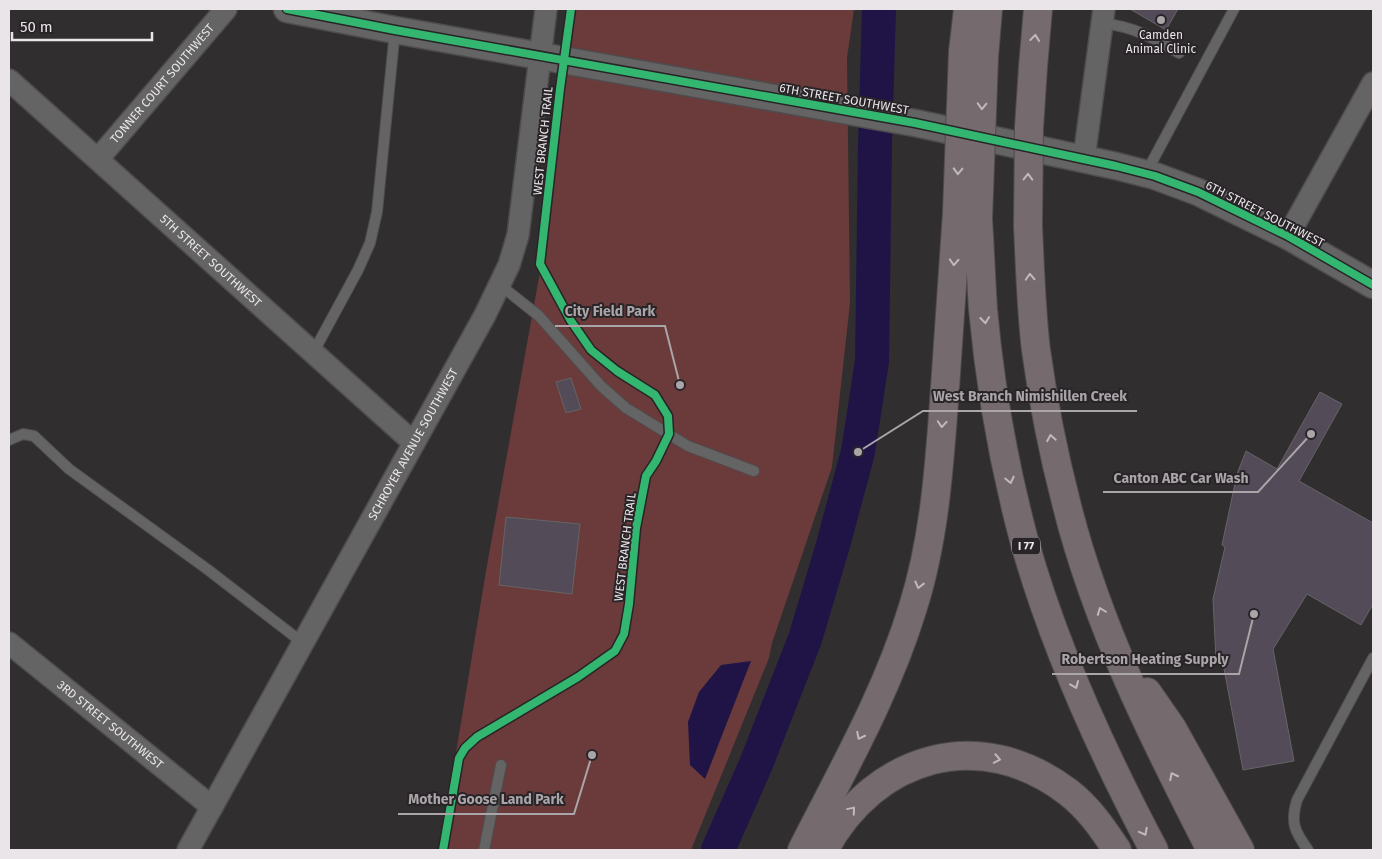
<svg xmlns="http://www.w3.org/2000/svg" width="1382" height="859" font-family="'Fira Sans',sans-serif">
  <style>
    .green { fill: #6a3b3a }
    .water { fill: #201447 }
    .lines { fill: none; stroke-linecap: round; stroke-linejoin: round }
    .river { stroke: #201447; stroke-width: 34 }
    .building { fill: #534b58; stroke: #666466 }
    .service-casing { stroke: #4f4c4e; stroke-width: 12 }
    .minor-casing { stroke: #4f4c4e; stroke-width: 24 }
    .tertiary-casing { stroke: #4f4c4e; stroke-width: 29 }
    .motorway-casing { stroke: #4f4c4e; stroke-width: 30 }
    .service { stroke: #656465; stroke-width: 10 }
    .minor { stroke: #656465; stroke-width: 21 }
    .tertiary { stroke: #656465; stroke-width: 26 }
    .motorway { stroke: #756a6e; stroke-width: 28 }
    .motorway-bridge-casing { stroke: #4f4c4e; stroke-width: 30; stroke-linecap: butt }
    .motorway-bridge { stroke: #756a6e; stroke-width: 28 }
    .cycleway-casing { stroke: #282427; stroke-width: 11 }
    .cycleway { stroke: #33b770; stroke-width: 8 }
    .oneway { stroke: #c0babd }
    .poi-dot { fill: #a9a5a8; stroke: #282427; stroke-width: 2 }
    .labels { text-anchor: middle; stroke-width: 4; stroke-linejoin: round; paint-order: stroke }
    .shield { fill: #282427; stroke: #afabae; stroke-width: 1 }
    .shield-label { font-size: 11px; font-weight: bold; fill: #e9e5e8 }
    .poi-label { font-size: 12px; fill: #e9e5e8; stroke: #282427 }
    .street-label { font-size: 12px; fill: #e9e5e8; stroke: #282427 }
    .leader { fill: none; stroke: #a9a5a8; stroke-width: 2 }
    .callout-dot { fill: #a9a5a8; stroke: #282427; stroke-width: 2 }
    .callout-label { font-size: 14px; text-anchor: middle; font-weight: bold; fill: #a9a5a8; stroke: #282427; stroke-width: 4; stroke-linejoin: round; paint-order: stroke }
  </style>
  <rect width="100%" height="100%" fill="#312e30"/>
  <polygon class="green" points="574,9 854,9 847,58 850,303 832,467 772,643 769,658 691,850 440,850 486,571 545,244"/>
  <polygon class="water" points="751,661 705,779 690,765 688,722 699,692 721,665"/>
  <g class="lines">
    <polyline class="river" points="718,850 756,764 805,639 833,545 858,452 872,361 875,146 879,9"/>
  </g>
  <g class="building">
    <polygon points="1130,9 1178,9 1166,30"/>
    <polygon points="571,378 581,409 566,413 556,382"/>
    <polygon points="1320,392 1342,404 1299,481 1373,523 1373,604 1361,625 1307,594 1273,649 1294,761 1243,770 1222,658 1216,659 1213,599 1225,547 1222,545 1237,474 1246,451 1277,469"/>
    <polygon points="506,517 580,524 572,594 499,585"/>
  </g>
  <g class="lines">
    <defs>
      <g id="service">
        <path d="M1102 23C1135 27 1151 37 1179 53"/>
        <polyline points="1146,173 1234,9"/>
        <polyline points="500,285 539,316 601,386 626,408 688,446 754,471"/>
        <polyline points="313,353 358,270 370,243 377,212 395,30"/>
        <polyline points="9,440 23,434 34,436 69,469 207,569 303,643"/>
        <polyline points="484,850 501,765"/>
        <path d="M1308 850C1295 832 1290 823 1297 800L1373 658"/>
      </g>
      <g id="minor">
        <path id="s1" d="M9 80 414 443"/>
        <polyline points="1084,158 1104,9"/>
        <path id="s2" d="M98 159 226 9"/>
        <polyline points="1288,236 1373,83"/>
        <path id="s3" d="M9 643 212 807"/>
        <path id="s4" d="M188 850 485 315 509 265 518 235 546 9"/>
      </g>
      <polyline id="tertiary" points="287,9 395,30 915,123 1116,166 1155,176 1198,192 1288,236 1373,285"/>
      <g id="motorway">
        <polyline points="963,52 968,9"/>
        <polyline points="984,57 988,9"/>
        <polyline points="1033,67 1038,9"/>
        <path d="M978 219C980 249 981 279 983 309 990 387 1004 465 1024 540 1054 648 1102 752 1154 850"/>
        <path d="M1028 226C1030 267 1031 309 1036 350 1043 401 1053 452 1066 502 1096 624 1154 739 1211 850"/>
        <polyline points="1147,692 1172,728 1240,850"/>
        <path d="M802 850C842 771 887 693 913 607 934 541 939 470 944 402 948 339 953 276 957 213"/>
        <path d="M824 850C875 755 980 725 1068 792 1089 808 1103 829 1117 850"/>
      </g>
    </defs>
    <use href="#service" class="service-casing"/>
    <use href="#minor" class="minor-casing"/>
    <use href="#tertiary" class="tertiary-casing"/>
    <use href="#motorway" class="motorway-casing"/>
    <use href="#service" class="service"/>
    <use href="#minor" class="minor"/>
    <use href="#tertiary" class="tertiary"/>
    <use href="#motorway" class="motorway"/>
    <defs>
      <g id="motorway-bridge">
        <polyline points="957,213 963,52"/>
        <polyline points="978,219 984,57"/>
        <polyline points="1028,226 1029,128 1033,67"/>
      </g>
    </defs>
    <use href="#motorway-bridge" class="motorway-bridge-casing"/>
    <use href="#motorway-bridge" class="motorway-bridge"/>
    <defs>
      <g id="cycleway">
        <polyline points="287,9 395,30 915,123 1116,166 1155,176 1198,192 1288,236 1373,285"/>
        <polyline points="443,850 459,758 465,748 477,737 578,677 615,651 624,634 629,604 636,528 646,476 656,461 669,434 668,416 655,395 617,371 591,350 571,321 540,264 560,89 571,9"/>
      </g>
    </defs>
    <use href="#cycleway" class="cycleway-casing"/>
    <use href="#cycleway" class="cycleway"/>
  </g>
  <defs><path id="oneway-chevron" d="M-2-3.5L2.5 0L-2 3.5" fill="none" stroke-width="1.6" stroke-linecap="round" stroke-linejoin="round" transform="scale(1.25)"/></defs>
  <g class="oneway">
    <use href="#oneway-chevron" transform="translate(1035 38) rotate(-84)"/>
    <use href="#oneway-chevron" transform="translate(982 106) rotate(92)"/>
    <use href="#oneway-chevron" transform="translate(958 171) rotate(92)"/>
    <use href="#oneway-chevron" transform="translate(1028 177) rotate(-89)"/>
    <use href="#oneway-chevron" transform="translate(954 262) rotate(93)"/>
    <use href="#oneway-chevron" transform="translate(1030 277) rotate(-93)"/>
    <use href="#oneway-chevron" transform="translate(985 320) rotate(84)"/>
    <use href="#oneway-chevron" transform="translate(942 424) rotate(94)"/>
    <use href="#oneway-chevron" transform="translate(1051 438) rotate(-100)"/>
    <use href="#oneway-chevron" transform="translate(1010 480) rotate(77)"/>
    <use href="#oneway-chevron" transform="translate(919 585) rotate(104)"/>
    <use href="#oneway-chevron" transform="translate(1101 611) rotate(-111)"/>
    <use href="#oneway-chevron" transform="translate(1075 685) rotate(67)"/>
    <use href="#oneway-chevron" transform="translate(860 736) rotate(117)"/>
    <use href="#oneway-chevron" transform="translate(997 759) rotate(11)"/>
    <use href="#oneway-chevron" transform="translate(1173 776) rotate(-117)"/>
    <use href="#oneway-chevron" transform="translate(852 810) rotate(-50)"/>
    <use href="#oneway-chevron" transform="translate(1144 832) rotate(62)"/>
  </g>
  <circle class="poi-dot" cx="1161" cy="20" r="5"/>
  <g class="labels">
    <rect class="shield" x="1012" y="537.5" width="28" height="17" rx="4"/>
    <g class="shield-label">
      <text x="1026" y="550">I 77</text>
    </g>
    <g class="poi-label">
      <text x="1161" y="39">Camden<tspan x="1161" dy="14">Animal Clinic</tspan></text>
    </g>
    <g class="street-label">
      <text dy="4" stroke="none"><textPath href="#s2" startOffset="99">TONNER COURT SOUTHWEST</textPath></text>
      <text transform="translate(844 99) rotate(10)" y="4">6TH STREET SOUTHWEST</text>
      <text transform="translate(543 141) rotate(-84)" y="4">WEST BRANCH TRAIL</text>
      <text transform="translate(1265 214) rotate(27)" y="4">6TH STREET SOUTHWEST</text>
      <text dy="4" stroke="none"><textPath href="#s1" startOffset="271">5TH STREET SOUTHWEST</textPath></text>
      <text dy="4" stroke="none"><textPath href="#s4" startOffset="464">SCHROYER AVENUE SOUTHWEST</textPath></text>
      <text transform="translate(625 547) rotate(-83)" y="4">WEST BRANCH TRAIL</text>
      <text dy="4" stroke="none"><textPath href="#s3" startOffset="130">3RD STREET SOUTHWEST</textPath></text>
    </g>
  </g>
  <path class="leader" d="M680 385L665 326H555M858 452L923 411H1137M1311 434L1258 492H1103M1254 614L1239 674H1052M592 755L574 814H398"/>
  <g class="callout-dot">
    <circle cx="680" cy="385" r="5"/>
    <circle cx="858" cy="452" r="5"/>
    <circle cx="1311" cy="434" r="5"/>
    <circle cx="1254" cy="614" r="5"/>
    <circle cx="592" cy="755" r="5"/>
  </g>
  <g class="callout-label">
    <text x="610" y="316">City Field Park</text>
    <text x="1030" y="401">West Branch Nimishillen Creek</text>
    <text x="1181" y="483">Canton ABC Car Wash</text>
    <text x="1145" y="664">Robertson Heating Supply</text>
    <text x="486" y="804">Mother Goose Land Park</text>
  </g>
  <rect width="1382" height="859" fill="none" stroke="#e9e5e8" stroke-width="20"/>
  <path d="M12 32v8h140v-8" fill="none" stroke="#e9e5e8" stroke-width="2.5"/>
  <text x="20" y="32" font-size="15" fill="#e9e5e8" stroke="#282427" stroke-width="4" paint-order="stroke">50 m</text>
</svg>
